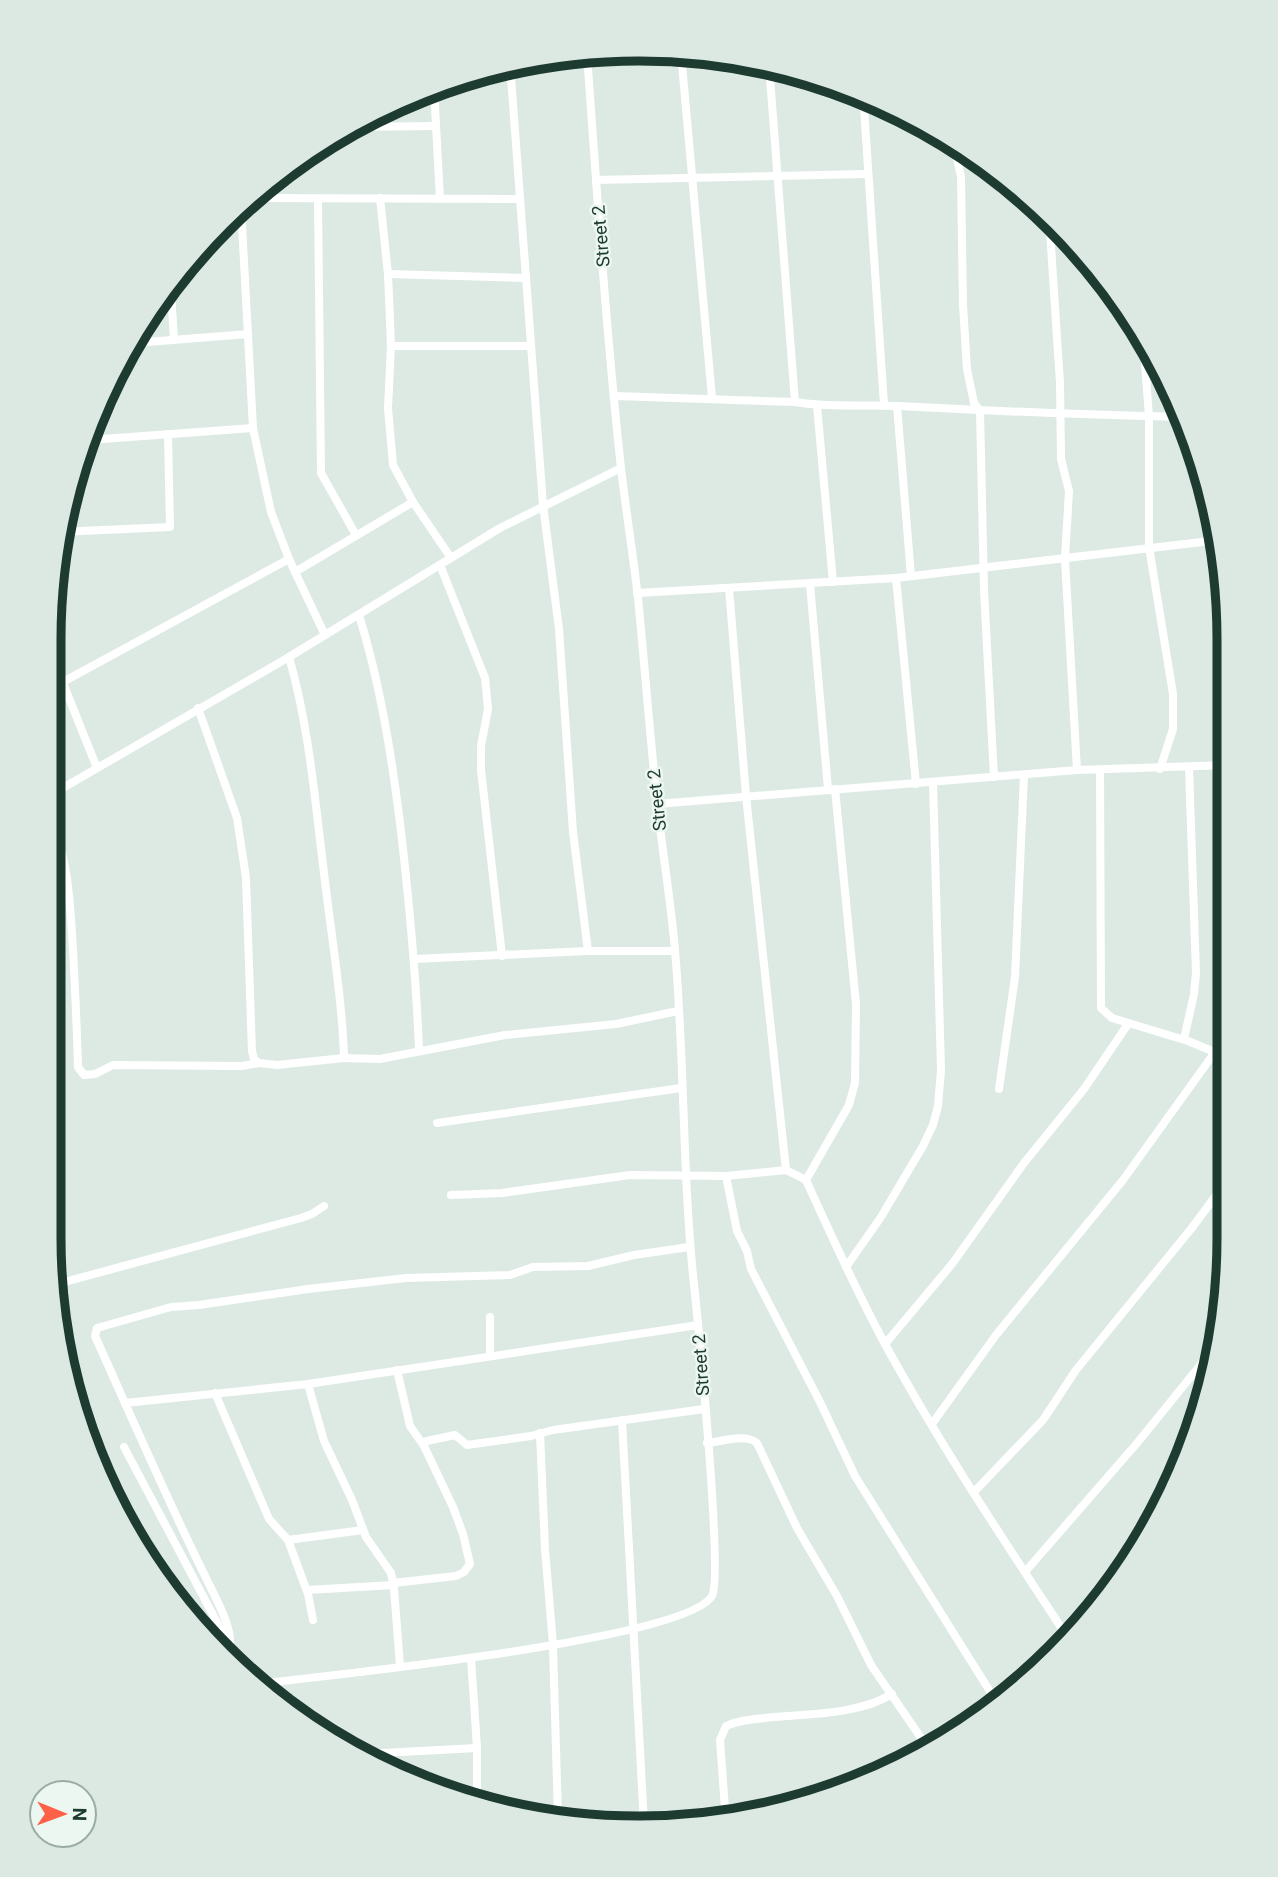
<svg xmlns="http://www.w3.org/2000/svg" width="1278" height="1877" font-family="Roboto,sans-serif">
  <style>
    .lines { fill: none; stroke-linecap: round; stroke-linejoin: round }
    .street { stroke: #fff; stroke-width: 8 }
    .labels { text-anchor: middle; stroke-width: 5; stroke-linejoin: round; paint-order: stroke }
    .street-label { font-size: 18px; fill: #1d3b30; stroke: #edf7f1 }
    .rim { fill: none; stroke: #1d3b30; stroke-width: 9 }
  </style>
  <rect width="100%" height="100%" fill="#ddeae3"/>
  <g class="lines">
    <g class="street">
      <polyline points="681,53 712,398"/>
      <polyline points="510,64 543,505 559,629 573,832 588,951"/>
      <polyline points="769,65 795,402"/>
      <polyline points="434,88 440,199"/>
      <polyline points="863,93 884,405"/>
      <polyline points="351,127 436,126"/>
      <polyline points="953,141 961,177 963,305 967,369 974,403 980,411 984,590 994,777"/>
      <polyline points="596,180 867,174"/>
      <polyline points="251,198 520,199"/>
      <polyline points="380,198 388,274 391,346 388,408 393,465 413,502 451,558"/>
      <polyline points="318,199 321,473 356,535"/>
      <polyline points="1049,216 1060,383 1061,459 1069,491 1065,559 1077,770"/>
      <polyline points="388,274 526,278"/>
      <polyline points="171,292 174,340"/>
      <polyline points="1143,337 1149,417 1149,547 1173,694 1173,729 1160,769"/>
      <polyline points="135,343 248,334"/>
      <polyline points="391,346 530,346"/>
      <path d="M615 396 795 402C829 408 862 404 897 406 993 411 1089 415 1185 417"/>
      <polyline points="817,406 833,582"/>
      <polyline points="897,406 911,576"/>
      <polyline points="89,440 253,428"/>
      <polyline points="59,532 170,527 168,434"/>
      <polyline points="289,559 295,572 413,502"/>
      <polyline points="440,565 485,678 488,709 481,746 481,770 502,956"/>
      <polyline points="295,572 325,635"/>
      <polyline points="896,578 916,784"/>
      <polyline points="810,584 828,789"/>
      <polyline points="729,588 746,796 786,1170"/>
      <polyline points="637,593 896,578 1219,540"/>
      <path d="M359 615C380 683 391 752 400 823 409 899 416 974 419 1050"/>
      <polyline points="49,648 97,768"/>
      <path d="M289 657C309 726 315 801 324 873 331 934 342 996 344 1058"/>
      <polyline points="61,683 289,559 271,512 253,428 241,206"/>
      <polyline points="198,708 237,818 246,878 252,1051 254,1059 259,1063 277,1065 344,1058 380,1059 505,1035 616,1024 678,1011"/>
      <polyline points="1100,770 1101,1008 1112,1018 1188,1041 1229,1058"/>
      <path d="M835 789 856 1004 855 1083 849 1105 806 1180C831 1235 856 1291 885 1344 940 1445 1005 1542 1068 1638"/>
      <polyline points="49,796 289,657 500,528 621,468"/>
      <polyline points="657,804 1077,770 1229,765"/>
      <path d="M49 817C69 857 70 905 73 949 75 988 77 1027 78 1067L84 1075 95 1074 113 1065 242 1066 259 1063"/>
      <polyline points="415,959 588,951 675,951"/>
      <polyline points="1184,1039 1194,994 1196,973 1189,768"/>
      <polyline points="999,1089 1015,977 1024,775"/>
      <polyline points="437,1123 681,1088"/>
      <polyline points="726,1176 737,1231 747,1251 751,1269 820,1402 855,1476 996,1701"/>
      <polyline points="451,1195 502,1193 630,1175 726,1176 786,1170 806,1180"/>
      <polyline points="846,1267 881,1217 923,1146 933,1125 938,1106 941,1070 933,783"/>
      <polyline points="57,1284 301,1218 312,1214 324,1206"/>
      <polyline points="885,1344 952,1264 1024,1163 1084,1089 1128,1024"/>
      <polyline points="490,1355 490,1317"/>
      <polyline points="215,1393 269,1519 288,1540 363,1530"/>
      <polyline points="125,1403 308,1384"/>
      <polyline points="622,1420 644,1824"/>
      <polyline points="932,1424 996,1335 1123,1180 1215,1052"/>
      <polyline points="540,1433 545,1549 553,1645 558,1817"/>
      <polyline points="422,1442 455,1435 467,1445 531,1436 553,1430 704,1409"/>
      <path d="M707 1443C721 1442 745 1433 757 1443L797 1528 837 1596 871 1665 930 1751"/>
      <polyline points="124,1447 237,1660"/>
      <polyline points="974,1492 1043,1420 1076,1370 1191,1229 1229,1178"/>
      <polyline points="288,1540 308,1594 313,1620"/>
      <polyline points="1025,1572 1138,1442 1219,1342"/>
      <polyline points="393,1583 456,1576 464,1572 470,1564 463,1534 453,1507 424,1446 410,1426 397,1370"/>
      <polyline points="307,1590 394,1585"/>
      <path d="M229 1646C235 1631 212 1591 205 1576 166 1497 131 1416 95 1336L97 1328 171 1307 199 1305 308 1289 406 1278 510 1275 533 1267 588 1266 634 1255 689 1247"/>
      <polyline points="471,1658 477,1748 477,1798"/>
      <polyline points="400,1666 394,1588 391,1573 366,1537 352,1500 324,1441 308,1384 698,1325"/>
      <path d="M259 1684C326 1675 684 1641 712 1596 723 1576 699 1332 695 1294 682 1179 685 1064 675 950 671 903 663 856 658 810 650 739 645 668 638 598 633 554 626 511 621 468 606 330 597 192 587 54"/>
      <polyline points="364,1754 477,1748"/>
      <path d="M725 1809 720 1740 726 1726C741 1719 758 1719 774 1717 811 1714 860 1714 892 1694"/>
      <polyline points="725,1818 725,1809 795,1801"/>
    </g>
  </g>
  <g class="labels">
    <g class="street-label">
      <text transform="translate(601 236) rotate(-95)" y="6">Street 2</text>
      <text transform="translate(657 800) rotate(-96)" y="6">Street 2</text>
      <text transform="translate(701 1365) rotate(-94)" y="6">Street 2</text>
    </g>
  </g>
  <path d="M0 0H1278V1877H0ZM639 61H639A578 578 0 0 1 1217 639V1238A578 578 0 0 1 639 1816H639A578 578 0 0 1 61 1238V639A578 578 0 0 1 639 61Z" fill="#dce8e2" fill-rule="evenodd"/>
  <path class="rim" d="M639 61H639A578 578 0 0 1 1217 639V1238A578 578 0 0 1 639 1816H639A578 578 0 0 1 61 1238V639A578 578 0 0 1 639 61Z"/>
  <g transform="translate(63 1814) rotate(91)"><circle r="33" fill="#edf7f1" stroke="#9aaca4" stroke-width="2"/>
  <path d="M0-5L12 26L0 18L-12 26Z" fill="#fe6147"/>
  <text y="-10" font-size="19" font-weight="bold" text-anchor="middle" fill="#1d3b30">N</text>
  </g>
</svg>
